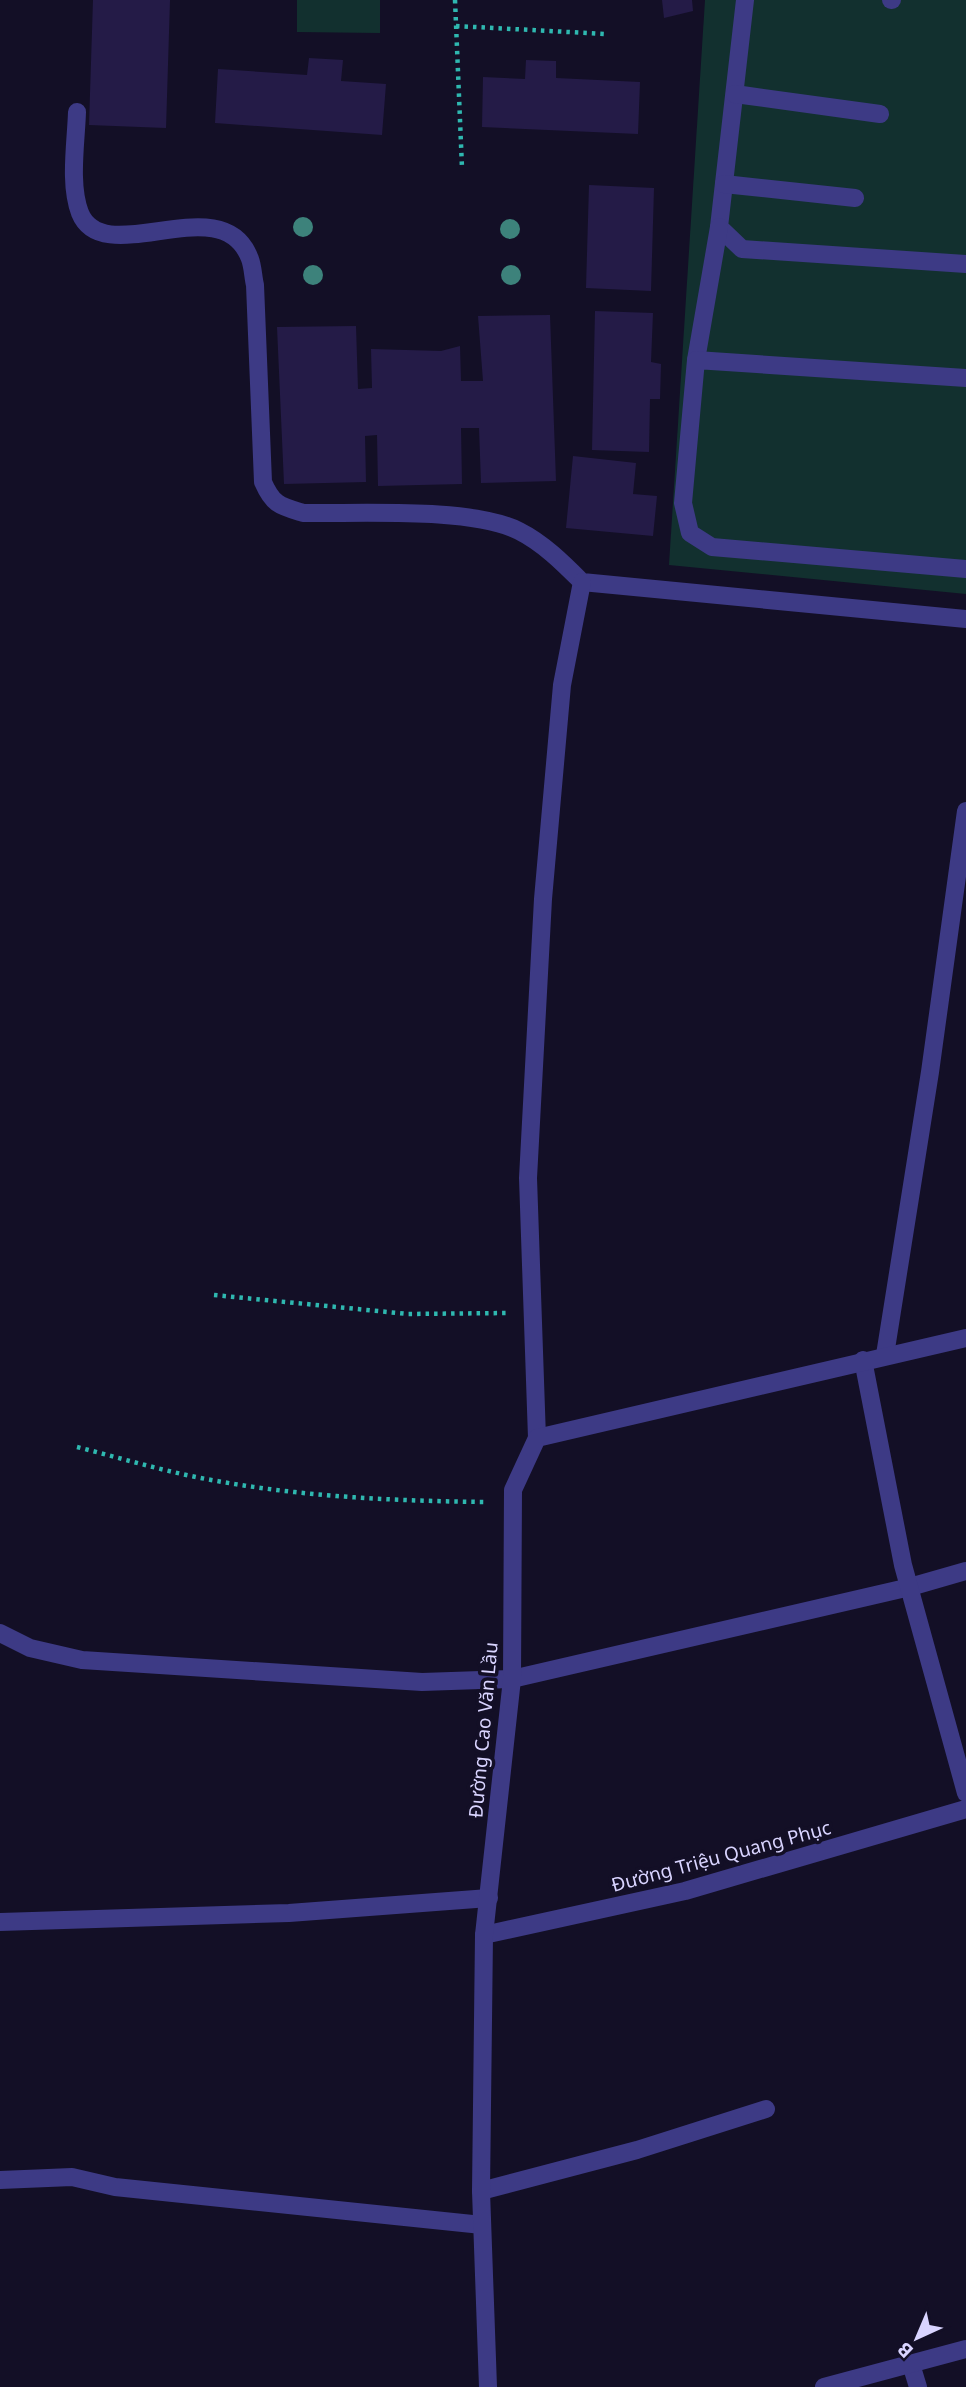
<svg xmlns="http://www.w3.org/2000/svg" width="966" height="2387" font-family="'Noto Sans',sans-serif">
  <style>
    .green { fill: #12302f }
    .building { fill: #241b47 }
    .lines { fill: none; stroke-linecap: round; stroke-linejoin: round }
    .path { stroke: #2fb8b0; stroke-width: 4.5; stroke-dasharray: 3.5 5; stroke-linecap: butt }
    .lane { stroke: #3d3a85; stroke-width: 18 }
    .street { stroke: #3d3a85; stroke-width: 18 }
    .tree { fill: #3d827b }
    .labels { text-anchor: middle; stroke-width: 7; stroke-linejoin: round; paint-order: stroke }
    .street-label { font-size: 19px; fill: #d9d4ff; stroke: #130f26 }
  </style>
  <rect width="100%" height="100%" fill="#130f26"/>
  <g class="green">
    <polygon points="297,0 380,0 380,33 297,32"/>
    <polygon points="705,0 966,0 966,594 669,565"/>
  </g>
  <g class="building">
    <polygon points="93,0 170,0 166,128 89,125"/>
    <polygon points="662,0 692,0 693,11 664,18"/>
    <polygon points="309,58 343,60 341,81 386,84 382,135 215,123 218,69 307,75"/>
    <polygon points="526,60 556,61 556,78 640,82 638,134 482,127 483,77 525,79"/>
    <polygon points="589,185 654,188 651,291 586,288"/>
    <polygon points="595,311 653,313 651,362 661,364 660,399 650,399 649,452 592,450"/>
    <polygon points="550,315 556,481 481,483 479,428 461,428 462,484 378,486 377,435 365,436 366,482 284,484 277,327 356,326 358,389 372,388 371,349 441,351 460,346 461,381 483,381 478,316"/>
    <polygon points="573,456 636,463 633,494 657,496 653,536 566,528"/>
  </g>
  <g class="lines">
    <g class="path">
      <polyline points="455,0 462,168"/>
      <polyline points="456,26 606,34"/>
      <polyline points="214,1295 408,1314 506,1313"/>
      <path d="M77 1447C124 1459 170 1473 217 1481 306 1497 397 1501 487 1502"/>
    </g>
    <g class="lane">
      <polyline points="0,1633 30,1648 82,1660 422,1682 512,1679 910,1587 966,1571"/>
      <polyline points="911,2364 918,2387"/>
    </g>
    <g class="street">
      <polyline points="745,0 719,227 742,249 966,264"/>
      <polyline points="891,0 892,0"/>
      <polyline points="735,94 880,114"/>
      <path d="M77 112C76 143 69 184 80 213 104 272 223 185 250 259 253 267 253 277 255 285L263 482C273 505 280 506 303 513 359 514 472 507 519 531 543 543 563 563 582 582L966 619"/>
      <polyline points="724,184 855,198"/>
      <polyline points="696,360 719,227"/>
      <polyline points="966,378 696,360 683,503 690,533 712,547 966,569"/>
      <polyline points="885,1355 930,1072 966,811"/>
      <polyline points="863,1360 903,1565 966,1793"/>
      <polyline points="537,1438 528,1178 543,899 562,685 582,582"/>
      <polyline points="0,1922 289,1913 489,1898"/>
      <polyline points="484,1935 685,1891 966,1809"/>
      <polyline points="0,2180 72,2177 115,2187 482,2225"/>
      <polyline points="481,2191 637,2150 766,2109"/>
      <polyline points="488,2387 481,2191 484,1935 512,1679 513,1490 537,1438 966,1338"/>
      <polyline points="824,2387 966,2349"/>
    </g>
  </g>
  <g class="tree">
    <circle cx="303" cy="227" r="10"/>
    <circle cx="510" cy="229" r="10"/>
    <circle cx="313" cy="275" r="10"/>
    <circle cx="511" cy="275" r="10"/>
  </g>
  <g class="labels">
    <g class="street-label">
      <text transform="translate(483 1730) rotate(-85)" y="7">Đường Cao Văn Lầu</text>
      <text transform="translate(721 1856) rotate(-15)" y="7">Đường Triệu Quang Phục</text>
    </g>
  </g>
  <g transform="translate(917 2338) rotate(224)" stroke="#130f26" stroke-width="5" paint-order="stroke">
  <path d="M0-5L12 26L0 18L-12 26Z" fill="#d9d4ff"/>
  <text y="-10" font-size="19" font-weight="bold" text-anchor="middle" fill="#d9d4ff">B</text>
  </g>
</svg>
